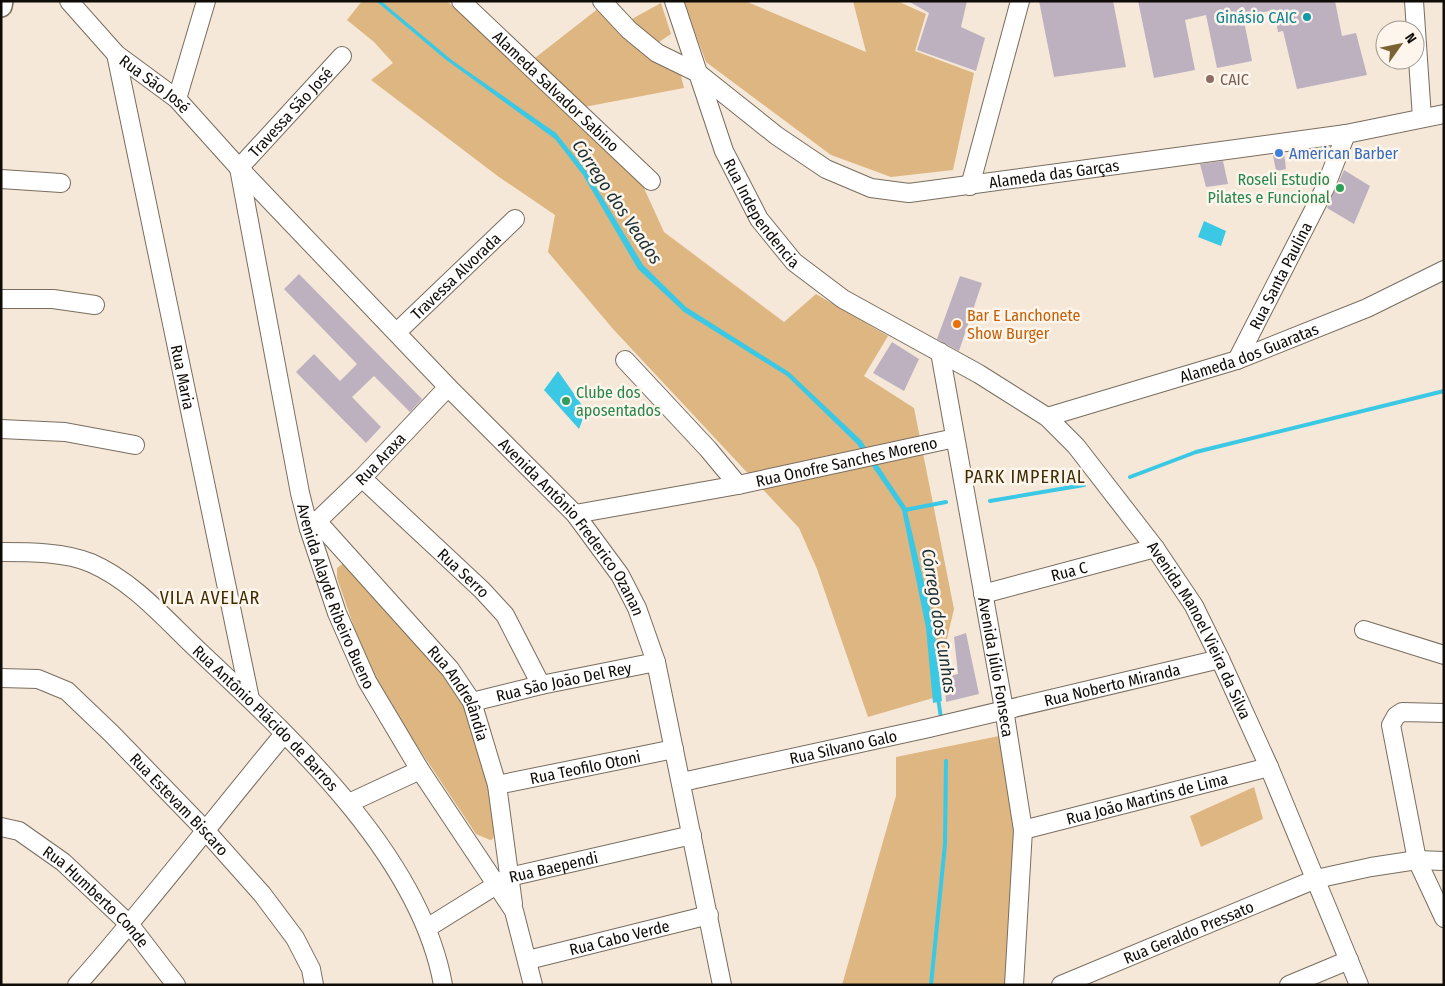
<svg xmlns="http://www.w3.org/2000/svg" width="1445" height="986" font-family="'Fira Sans Condensed',sans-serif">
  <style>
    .green { fill: #deb681 }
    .water { fill: #3bc8e4 }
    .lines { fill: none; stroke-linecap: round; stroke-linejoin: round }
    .stream { stroke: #3bc8e4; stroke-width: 4 }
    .building { fill: #bdb1c0 }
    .minor-casing { stroke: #786d5f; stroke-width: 20 }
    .major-casing { stroke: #786d5f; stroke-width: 24 }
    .minor { stroke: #fff; stroke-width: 18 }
    .major { stroke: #fff; stroke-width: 21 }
    .culture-dot { fill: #0f9aa8; stroke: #fef6ed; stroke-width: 2 }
    .education-dot { fill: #8d6e63; stroke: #fef6ed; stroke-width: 2 }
    .shop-dot { fill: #3f7fe0; stroke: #fef6ed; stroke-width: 2 }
    .leisure-dot { fill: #2e9e5b; stroke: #fef6ed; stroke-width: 2 }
    .food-dot { fill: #e8710a; stroke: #fef6ed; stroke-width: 2 }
    .labels { text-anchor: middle; stroke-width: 5; stroke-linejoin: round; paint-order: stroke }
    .culture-label { font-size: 16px; fill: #0d838f; stroke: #fef6ed; text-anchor: end }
    .education-label { font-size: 16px; fill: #785e54; stroke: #fef6ed; text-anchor: start }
    .street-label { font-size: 16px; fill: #0f0b06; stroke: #fef6ed }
    .shop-label { font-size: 16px; fill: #366cbe; stroke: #fef6ed; text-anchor: start }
    .leisure-label { font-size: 16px; fill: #27864d; stroke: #fef6ed; text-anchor: end }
    .food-label { font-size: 16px; fill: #c56008; stroke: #fef6ed; text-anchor: start }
    .water-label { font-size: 18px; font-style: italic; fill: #182f34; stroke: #fef6ed }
    .neighbourhood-label { font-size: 18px; letter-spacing: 1px; fill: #3e2c03; stroke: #fef6ed }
  </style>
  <rect width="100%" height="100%" fill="#f5e8d8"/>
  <g class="green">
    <polygon points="362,1 447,1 574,116 643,186 664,232 784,322 816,294 888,336 864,376 914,408 954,609 933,698 868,717 817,569 799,528 613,329 548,252 555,215 499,177 371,80 393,63 374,42 347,20"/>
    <polygon points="683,1 745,1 866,52 853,1 897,1 926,14 915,51 974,73 953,170 891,177 831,155 706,62"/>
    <polygon points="661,3 671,34 656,44 630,20"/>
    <polygon points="599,8 679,68 684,88 579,108 531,61"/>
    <polygon points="344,563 445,671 471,715 496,826 493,839 490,840 476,834 383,695 356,633 337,578 337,568"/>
    <polygon points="999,736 1014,828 1009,985 842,985 896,796 896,757"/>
    <polygon points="1254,787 1263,819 1201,847 1190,816"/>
  </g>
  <g class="water">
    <polygon points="376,1 381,1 453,61 556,133 587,172 643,265 686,307 789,372 861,440 906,507 934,625 942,701 933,703 926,628 902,510 857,444 787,376 684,312 638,269 583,175 555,139 445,59"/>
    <polygon points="1204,221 1226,231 1221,246 1198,237"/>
    <polygon points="558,371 586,411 579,429 544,390"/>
  </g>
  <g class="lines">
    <g class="stream">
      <polyline points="1130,477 1196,452 1444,391"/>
      <polyline points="990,501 1084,485"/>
      <polyline points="905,510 946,502"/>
      <polyline points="938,698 941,718"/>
      <polyline points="931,985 945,844 946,761"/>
    </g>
  </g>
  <g class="building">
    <polygon points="908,1 967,1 961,27 985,38 976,71 917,50 929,13"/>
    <polygon points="1039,1 1113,1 1126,67 1054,77"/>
    <polygon points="1138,1 1335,1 1342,36 1356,33 1367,75 1297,89 1283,31 1278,32 1274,10 1243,16 1252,61 1217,68 1206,15 1185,20 1195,70 1154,78"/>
    <polygon points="1284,153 1286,169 1276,171 1273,155"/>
    <polygon points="1223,161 1228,184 1206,187 1200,164"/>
    <polygon points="1344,170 1370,186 1354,224 1327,208"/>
    <polygon points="299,274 422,399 410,412 374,376 352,397 381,427 366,443 296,372 314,354 340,381 357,364 284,289"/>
    <polygon points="960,276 982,283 959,351 937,339"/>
    <polygon points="892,342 919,359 904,391 873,373"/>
    <polygon points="966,633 979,694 946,702 944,677 958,674 954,637"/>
  </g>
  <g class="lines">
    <defs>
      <g id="minor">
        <path id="s1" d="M69 1 116 54 177 99 239 168 448 387 575 514 620 575 637 608 656 662 722 985"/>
        <path id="s2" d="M461 1 651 181"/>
        <path id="s3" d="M602 1 629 30 657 53 698 73 777 136 826 169 871 188 909 193 1346 134 1444 114"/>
        <path id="s4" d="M674 1 724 151 759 219 794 262 843 299 979 374 1047 417 1076 446 1155 548 1194 606 1220 659 1269 767 1359 985"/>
        <polyline points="1414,1 1422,118"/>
        <path id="s5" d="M116 54 250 699"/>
        <polyline points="177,99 206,1"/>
        <path id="s6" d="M239 168 300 493 309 529 337 613 367 681 420 770 514 911 533 985"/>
        <path id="s7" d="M239 168 342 56"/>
        <polyline points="1,179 61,183"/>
        <polyline points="970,186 1020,1"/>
        <polyline points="1,299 53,299 95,305"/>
        <path id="s8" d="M397 332 515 219"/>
        <path id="s9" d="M940 352 1004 709 1023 830 1014 985"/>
        <path id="s10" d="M1237 360 1325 188 1346 134"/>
        <path id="s11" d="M1047 417 1237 360 1367 308 1444 270"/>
        <polyline points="1,429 65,432 135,445"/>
        <path id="s12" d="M362 478 482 590 505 615 541 685"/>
        <path id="s13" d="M738 485 955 438"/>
        <polyline points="575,514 738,485 708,449 625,360"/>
        <path id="s14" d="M316 520 450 669 472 702 497 785 513 904"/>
        <path id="s15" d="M309 529 362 478 448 387"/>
        <path id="s16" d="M1 552C29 552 65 552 91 563 133 581 166 620 199 651 291 738 420 855 443 985"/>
        <path id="s17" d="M983 594 1155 548"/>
        <polyline points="1364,630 1444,655"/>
        <path id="s18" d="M1 678 38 679 67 691 112 734 205 830 262 894 295 938 311 969 314 985"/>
        <path id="s19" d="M472 702 541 685 656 662"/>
        <polyline points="1444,713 1402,712 1396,716 1391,725 1417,860 1444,918"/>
        <path id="s20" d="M682 782 929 728 1220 659"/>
        <path id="s21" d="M497 785 674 749"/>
        <polyline points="349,803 420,770"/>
        <path id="s22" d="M1 827 19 831 63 862 130 925 176 985"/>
        <path id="s23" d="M1023 830 1269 767"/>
        <path id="s24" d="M427 928 509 877 692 835"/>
        <path id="s25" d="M528 960 709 915"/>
        <path d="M77 985C149 904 215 817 284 734"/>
        <path id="s26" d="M1061 985 1316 879 1371 867 1417 860 1444 861"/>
        <polyline points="1289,985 1349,960"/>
      </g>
      <polyline id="major" points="1,6 2,1"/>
    </defs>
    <use href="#minor" class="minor-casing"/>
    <use href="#major" class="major-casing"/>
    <use href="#minor" class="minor"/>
    <use href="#major" class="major"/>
  </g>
  <circle class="culture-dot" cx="1307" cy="17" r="5"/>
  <circle class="education-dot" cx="1210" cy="79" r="5"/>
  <circle class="shop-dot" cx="1279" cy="153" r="5"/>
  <g class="leisure-dot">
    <circle cx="1340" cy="188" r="5"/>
    <circle cx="566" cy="401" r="5"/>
  </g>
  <circle class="food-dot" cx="957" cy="324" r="5"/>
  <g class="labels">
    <g class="culture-label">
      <text x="1297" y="23">Ginásio CAIC</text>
    </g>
    <g class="education-label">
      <text x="1220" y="85">CAIC</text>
    </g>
    <g class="street-label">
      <text dy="6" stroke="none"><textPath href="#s1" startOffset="120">Rua São José</textPath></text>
      <text dy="6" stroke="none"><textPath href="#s2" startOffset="131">Alameda Salvador Sabino</textPath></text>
      <text dy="6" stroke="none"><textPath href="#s7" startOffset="76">Travessa São José</textPath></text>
      <text dy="6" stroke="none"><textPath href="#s3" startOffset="515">Alameda das Garças</textPath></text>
      <text dy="6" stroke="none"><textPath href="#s4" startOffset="231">Rua Independencia</textPath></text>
      <text dy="6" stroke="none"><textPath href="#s10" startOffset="95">Rua Santa Paulina</textPath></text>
      <text dy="6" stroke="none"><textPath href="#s8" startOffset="81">Travessa Alvorada</textPath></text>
      <text dy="6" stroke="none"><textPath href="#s11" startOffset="212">Alameda dos Guaratas</textPath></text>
      <text dy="6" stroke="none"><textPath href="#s5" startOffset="330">Rua Maria</textPath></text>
      <text dy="6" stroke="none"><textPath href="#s15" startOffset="100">Rua Araxa</textPath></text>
      <text dy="6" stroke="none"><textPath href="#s13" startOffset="111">Rua Onofre Sanches Moreno</textPath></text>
      <text dy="6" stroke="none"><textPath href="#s1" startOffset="730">Avenida Antônio Frederico Ozanan</textPath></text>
      <text dy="6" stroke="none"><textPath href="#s17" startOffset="89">Rua C</textPath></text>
      <text dy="6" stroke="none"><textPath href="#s12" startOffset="139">Rua Serro</textPath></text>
      <text dy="6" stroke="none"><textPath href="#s6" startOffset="440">Avenida Alayde Ribeiro Bueno</textPath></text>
      <text dy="6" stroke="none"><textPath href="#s4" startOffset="851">Avenida Manoel Vieira da Silva</textPath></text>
      <text dy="6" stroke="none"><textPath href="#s9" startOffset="320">Avenida Júlio Fonseca</textPath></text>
      <text dy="6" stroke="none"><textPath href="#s19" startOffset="94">Rua São João Del Rey</textPath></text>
      <text dy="6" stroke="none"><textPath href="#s20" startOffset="441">Rua Noberto Miranda</textPath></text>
      <text dy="6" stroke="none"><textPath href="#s14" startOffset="226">Rua Andrelândia</textPath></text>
      <text dy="6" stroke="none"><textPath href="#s16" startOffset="326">Rua Antônio Plácido de Barros</textPath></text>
      <text dy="6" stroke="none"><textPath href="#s20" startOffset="165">Rua Silvano Galo</textPath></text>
      <text dy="6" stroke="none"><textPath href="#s21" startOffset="90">Rua Teofilo Otoni</textPath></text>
      <text dy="6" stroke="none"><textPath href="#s23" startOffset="128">Rua João Martins de Lima</textPath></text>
      <text dy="6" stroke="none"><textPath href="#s18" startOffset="228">Rua Estevam Biscaro</textPath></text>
      <text dy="6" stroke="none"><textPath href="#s24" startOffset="142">Rua Baependi</textPath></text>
      <text dy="6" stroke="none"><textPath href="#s22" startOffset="120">Rua Humberto Conde</textPath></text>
      <text dy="6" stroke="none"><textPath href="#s26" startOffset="138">Rua Geraldo Pressato</textPath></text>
      <text dy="6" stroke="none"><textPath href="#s25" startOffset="94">Rua Cabo Verde</textPath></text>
    </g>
    <g class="shop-label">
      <text x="1289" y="159">American Barber</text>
    </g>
    <g class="leisure-label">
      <text x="1330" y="185">Roseli Estudio<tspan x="1330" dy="18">Pilates e Funcional</tspan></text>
      <text x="576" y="398" text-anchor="start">Clube dos<tspan x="576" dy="18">aposentados</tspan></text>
    </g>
    <g class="food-label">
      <text x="967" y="321">Bar E Lanchonete<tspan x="967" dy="18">Show Burger</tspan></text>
    </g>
    <g class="water-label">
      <text transform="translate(617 202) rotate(56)" y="6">Córrego dos Veados</text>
      <text transform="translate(939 621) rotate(81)" y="6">Córrego dos Cunhas</text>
    </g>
    <g class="neighbourhood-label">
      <text x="1025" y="483">PARK IMPERIAL</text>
      <text x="210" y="604">VILA AVELAR</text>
    </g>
  </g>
  <rect width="1445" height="986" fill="none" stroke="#0f0b06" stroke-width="5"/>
  <g transform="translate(1400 45) rotate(57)"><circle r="24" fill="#fef6ed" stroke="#9e9891"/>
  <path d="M0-4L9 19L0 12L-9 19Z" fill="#7a6232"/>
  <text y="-8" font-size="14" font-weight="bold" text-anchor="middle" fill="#0f0b06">N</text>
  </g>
</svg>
